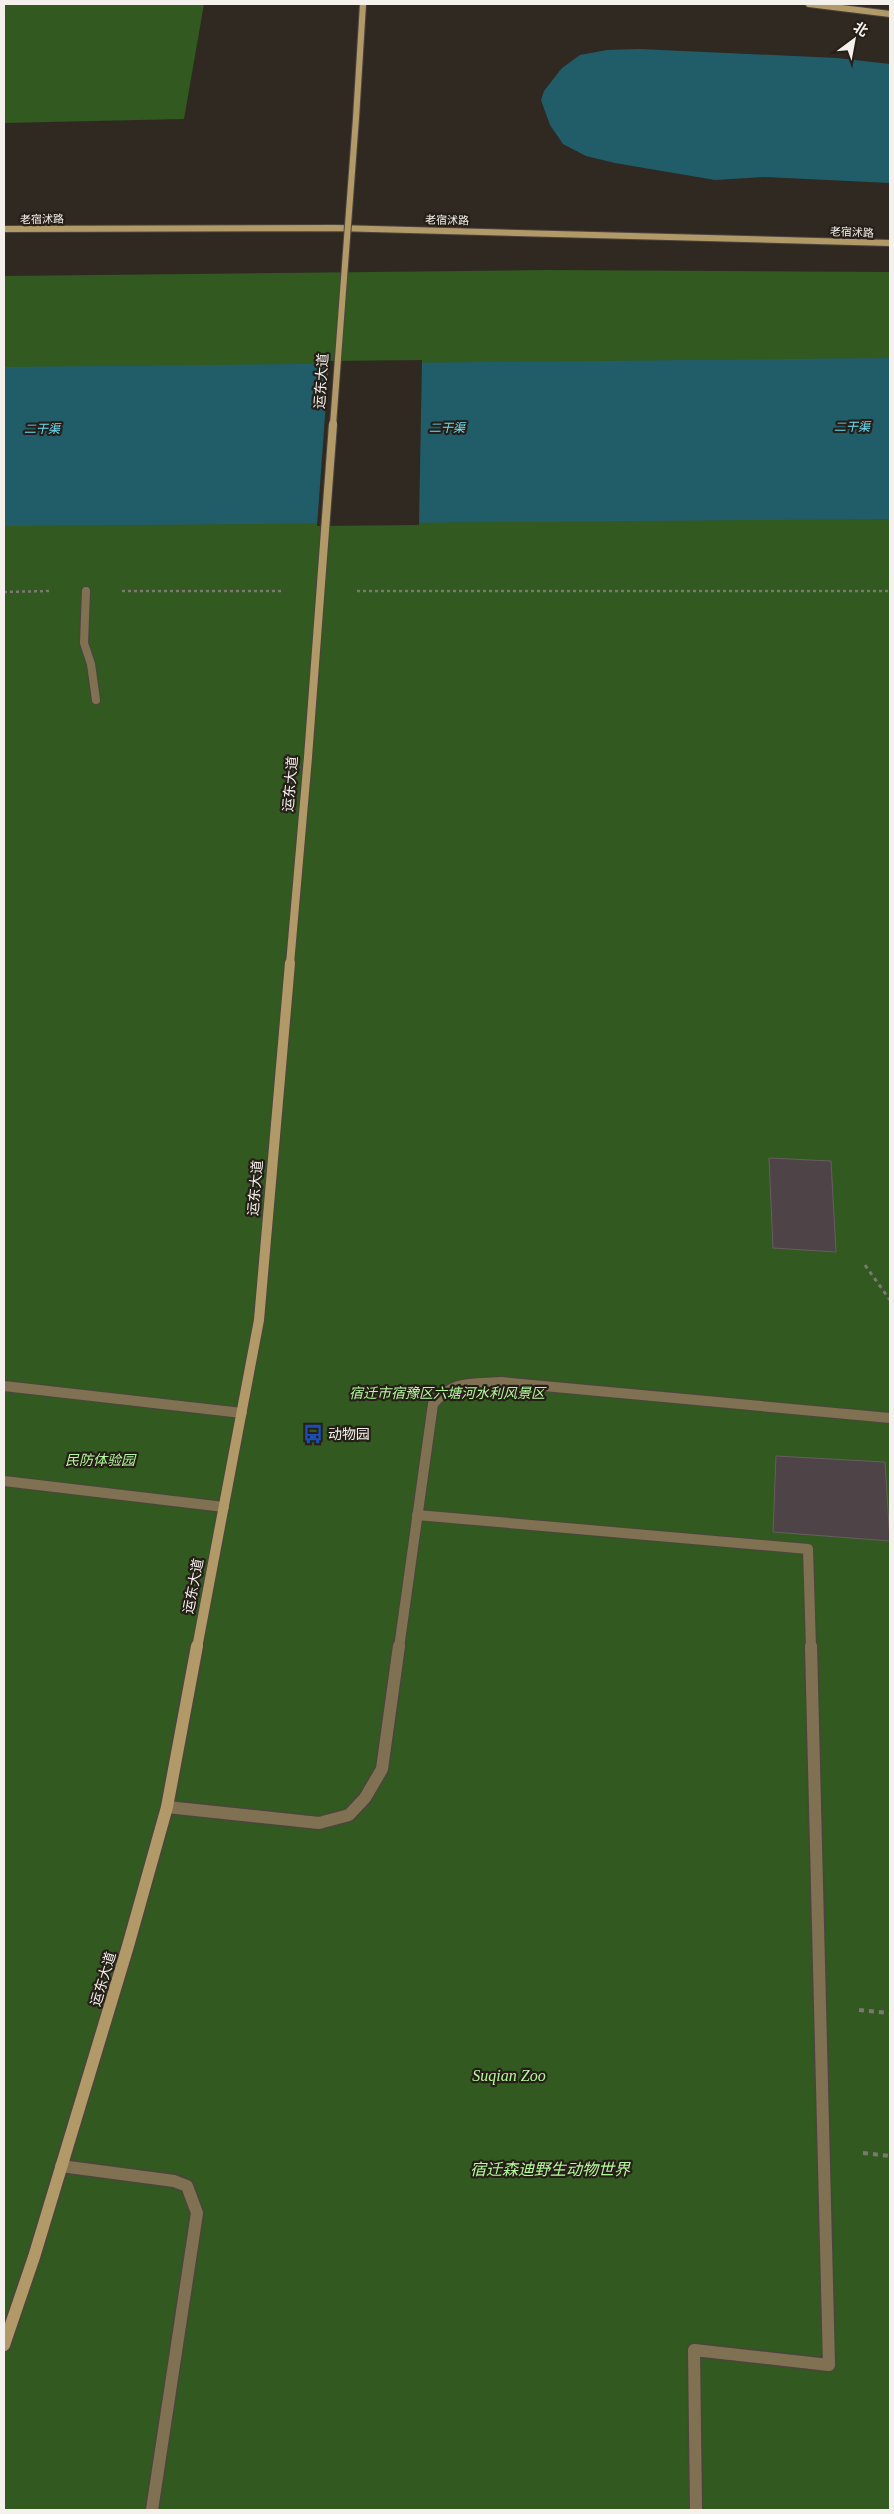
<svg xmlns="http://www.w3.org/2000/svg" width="894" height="2514" font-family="'Times New Roman','Noto Sans SC',serif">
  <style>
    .green { fill: #315920 }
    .water { fill: #215d69 }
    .pier { fill: #2f2922 }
    .building { fill: #4e4346; stroke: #685d60 }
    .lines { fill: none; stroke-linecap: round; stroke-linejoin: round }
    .service-far2-casing { stroke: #4b453e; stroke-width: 10 }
    .service-far1-casing { stroke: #4b453e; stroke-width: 12 }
    .service-casing { stroke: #4b453e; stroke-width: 15 }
    .secondary-far3-casing { stroke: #4b453e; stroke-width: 8 }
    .secondary-far2-casing { stroke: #4b453e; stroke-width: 10 }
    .secondary-far1-casing { stroke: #4b453e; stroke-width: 12 }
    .secondary-casing { stroke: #4b453e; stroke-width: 15 }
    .path-far2 { stroke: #7c7771; stroke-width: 2.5; stroke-dasharray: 3 3; stroke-linecap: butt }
    .path-far1 { stroke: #7c7771; stroke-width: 3; stroke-dasharray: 4 4; stroke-linecap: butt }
    .path { stroke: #7c7771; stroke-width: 4; stroke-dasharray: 5 5; stroke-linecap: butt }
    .service-far2 { stroke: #817153; stroke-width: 8 }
    .service-far1 { stroke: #817153; stroke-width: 10 }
    .service { stroke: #817153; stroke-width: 12 }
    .secondary-far3 { stroke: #b29968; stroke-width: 6 }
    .secondary-far2 { stroke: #b29968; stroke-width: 8 }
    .secondary-far1 { stroke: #b29968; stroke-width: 10 }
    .secondary { stroke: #b29968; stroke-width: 12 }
    .secondary-bridge-far1-casing { stroke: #4b453e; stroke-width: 8; stroke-linecap: butt }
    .secondary-bridge-casing { stroke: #4b453e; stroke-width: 10; stroke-linecap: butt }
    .secondary-bridge-far1 { stroke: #b29968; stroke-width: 6 }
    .secondary-bridge { stroke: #b29968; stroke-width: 8 }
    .labels { text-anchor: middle; stroke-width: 4.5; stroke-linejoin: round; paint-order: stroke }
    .far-street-label { font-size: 11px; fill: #f4f0eb; stroke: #251f18 }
    .far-water-label { font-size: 12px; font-style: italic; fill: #6addf5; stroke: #251f18 }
    .street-label { font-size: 14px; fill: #f4f0eb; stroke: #251f18 }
    .park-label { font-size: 14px; font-style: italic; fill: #b4f79c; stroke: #251f18 }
    .poi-label { font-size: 14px; fill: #f4f0eb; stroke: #251f18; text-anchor: start }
    .near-park-label { font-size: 16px; font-style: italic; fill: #b4f79c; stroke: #251f18 }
  </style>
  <rect width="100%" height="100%" fill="#2f2922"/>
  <g class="green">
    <polygon points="4,4 204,4 184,119 4,123"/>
    <polygon points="545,270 890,272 890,2510 4,2510 4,276"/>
  </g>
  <g class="water">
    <polygon points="639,49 837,58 890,64 890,183 765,177 715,180 615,163 586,156 563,144 550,125 541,100 544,91 562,68 580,55 607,50"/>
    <polygon points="890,358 890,519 4,526 4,367"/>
  </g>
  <polygon class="pier" points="422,360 419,525 317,526 329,361"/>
  <g class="building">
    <polygon points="769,1158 831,1161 836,1252 773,1248"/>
    <polygon points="776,1456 885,1462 890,1541 773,1532"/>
  </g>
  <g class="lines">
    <defs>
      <polyline id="service-far2" points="86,591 84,643 91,664 96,700"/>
      <g id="service-far1">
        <polyline points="4,1386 242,1413"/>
        <polyline points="4,1481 224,1507"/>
        <polyline points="417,1515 808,1549 811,1648"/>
        <path d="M399 1648 433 1404C453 1380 472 1384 501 1382L890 1418"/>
      </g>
      <g id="service">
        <polyline points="167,1807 319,1823 349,1815 365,1798 382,1769 399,1646"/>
        <polyline points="61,2166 174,2181 187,2186 197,2213 152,2510"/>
        <polyline points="696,2510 694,2350 829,2365 811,1646"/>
      </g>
      <g id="secondary-far3">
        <polyline points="809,4 890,14"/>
        <polyline points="356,118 363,4"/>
        <polyline points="4,229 336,228 890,243"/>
      </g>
      <polyline id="secondary-far2" points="290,964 308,757"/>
      <polyline id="secondary-far1" points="197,1648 259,1320 290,963"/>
      <polyline id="secondary" points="4,2345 34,2257 128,1946 167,1807 197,1646"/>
    </defs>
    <use href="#service-far2" class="service-far2-casing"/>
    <use href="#service-far1" class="service-far1-casing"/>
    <use href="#service" class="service-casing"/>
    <use href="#secondary-far3" class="secondary-far3-casing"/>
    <use href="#secondary-far2" class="secondary-far2-casing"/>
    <use href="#secondary-far1" class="secondary-far1-casing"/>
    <use href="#secondary" class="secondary-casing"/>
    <g class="path-far2">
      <polyline points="122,591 283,591"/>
      <polyline points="357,591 890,591"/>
      <polyline points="4,592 51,591"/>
    </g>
    <polyline class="path-far1" points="865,1265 890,1300"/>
    <g class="path">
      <polyline points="859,2010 890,2013"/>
      <polyline points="863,2153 890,2156"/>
    </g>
    <use href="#service-far2" class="service-far2"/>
    <use href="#service-far1" class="service-far1"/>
    <use href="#service" class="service"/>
    <use href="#secondary-far3" class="secondary-far3"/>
    <use href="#secondary-far2" class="secondary-far2"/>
    <use href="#secondary-far1" class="secondary-far1"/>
    <use href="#secondary" class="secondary"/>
    <defs>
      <polyline id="secondary-bridge-far1" points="333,425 356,118"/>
      <polyline id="secondary-bridge" points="308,757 333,424"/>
    </defs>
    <use href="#secondary-bridge-far1" class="secondary-bridge-far1-casing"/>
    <use href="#secondary-bridge" class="secondary-bridge-casing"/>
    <use href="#secondary-bridge-far1" class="secondary-bridge-far1"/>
    <use href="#secondary-bridge" class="secondary-bridge"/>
  </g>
  <defs>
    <symbol id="bus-bare" viewBox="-9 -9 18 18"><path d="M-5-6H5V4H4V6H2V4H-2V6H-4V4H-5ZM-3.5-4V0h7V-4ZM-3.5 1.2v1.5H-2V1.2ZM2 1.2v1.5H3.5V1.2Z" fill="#1a4fb4" stroke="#251f18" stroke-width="2.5" paint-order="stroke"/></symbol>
  </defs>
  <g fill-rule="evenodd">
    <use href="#bus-bare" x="299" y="1420" width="28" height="28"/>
  </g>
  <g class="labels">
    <g class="far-street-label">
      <text transform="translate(42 219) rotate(-1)" y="4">老宿沭路</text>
      <text transform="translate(447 220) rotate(1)" y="4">老宿沭路</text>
      <text transform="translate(852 232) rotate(2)" y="4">老宿沭路</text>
    </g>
    <g class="far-water-label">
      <text x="852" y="431">二干渠</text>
      <text x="447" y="432">二干渠</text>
      <text x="42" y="433">二干渠</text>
    </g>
    <g class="street-label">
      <text transform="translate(321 381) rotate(-86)" y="5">运东大道</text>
      <text transform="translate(290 784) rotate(-85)" y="5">运东大道</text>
      <text transform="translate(255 1188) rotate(-85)" y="5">运东大道</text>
      <text transform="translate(193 1586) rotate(-79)" y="5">运东大道</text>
      <text transform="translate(103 1979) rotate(-73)" y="5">运东大道</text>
    </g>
    <g class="park-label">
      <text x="447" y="1398">宿迁市宿豫区六塘河水利风景区</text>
      <text x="100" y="1465">民防体验园</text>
    </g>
    <g class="poi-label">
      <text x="328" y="1439">动物园</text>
    </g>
    <g class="near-park-label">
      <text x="509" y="2081">Suqian Zoo</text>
      <text x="550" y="2175">宿迁森迪野生动物世界</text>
    </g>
  </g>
  <rect width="894" height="2514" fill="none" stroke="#f4f0eb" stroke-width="10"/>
  <g transform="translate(854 40) rotate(32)" stroke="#251f18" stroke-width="4" paint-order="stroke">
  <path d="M0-4L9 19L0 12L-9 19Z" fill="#f4f0eb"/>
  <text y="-8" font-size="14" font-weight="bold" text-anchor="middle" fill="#f4f0eb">北</text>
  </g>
</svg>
